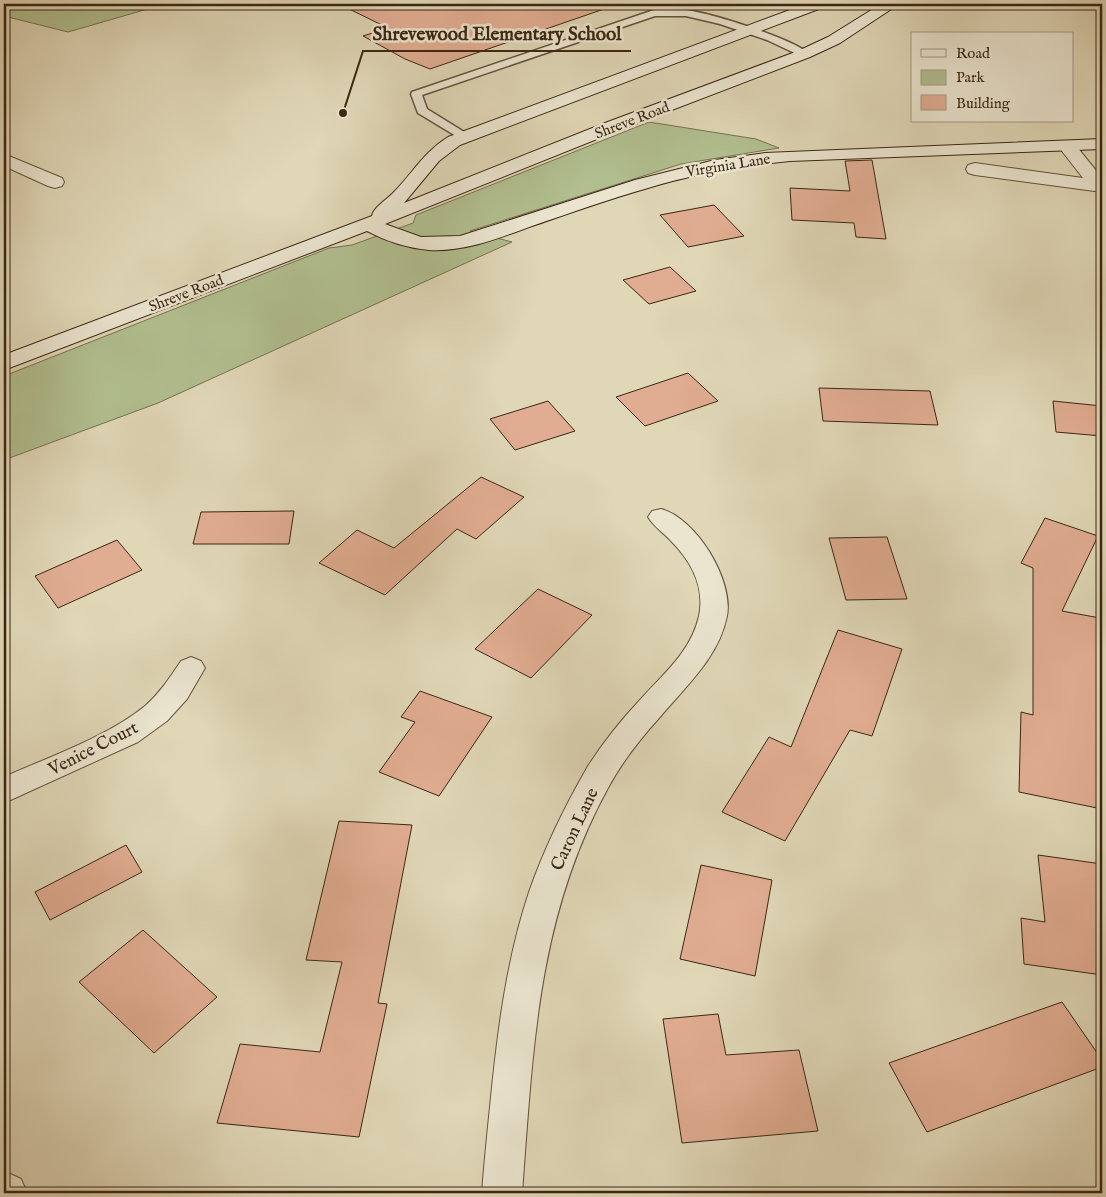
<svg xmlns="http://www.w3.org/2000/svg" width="1106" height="1197" font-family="'IM FELL English',serif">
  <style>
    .green { fill: #b1be8f; stroke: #767251 }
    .building { fill: #e1ad92; stroke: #3b2713 }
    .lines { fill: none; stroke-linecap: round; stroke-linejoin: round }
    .lane-casing { stroke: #64533c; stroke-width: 3 }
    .street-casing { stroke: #64533c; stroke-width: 2 }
    .secondary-casing { stroke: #3b2713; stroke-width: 2 }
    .lane { fill: #ebe5d0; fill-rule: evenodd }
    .street { fill: #ebe5d0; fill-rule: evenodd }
    .secondary { fill: #ebe5d0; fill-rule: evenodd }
    .labels { text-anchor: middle; stroke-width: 5; stroke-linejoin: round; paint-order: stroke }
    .far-street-label { font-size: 15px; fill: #3b2713; stroke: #ebe5d0 }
    .street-label { font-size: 18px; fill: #3b2713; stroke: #ebe5d0 }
    .leader { fill: none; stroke: #3b2713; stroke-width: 2 }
    .callout-dot { fill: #3b2713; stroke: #ebe5d0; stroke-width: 2 }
    .callout-label { font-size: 19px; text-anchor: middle; font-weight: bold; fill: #3b2713; stroke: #ebe5d0; stroke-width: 5; stroke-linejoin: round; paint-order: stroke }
  </style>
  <rect width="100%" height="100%" fill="#e0d7b7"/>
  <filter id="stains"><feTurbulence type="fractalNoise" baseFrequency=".004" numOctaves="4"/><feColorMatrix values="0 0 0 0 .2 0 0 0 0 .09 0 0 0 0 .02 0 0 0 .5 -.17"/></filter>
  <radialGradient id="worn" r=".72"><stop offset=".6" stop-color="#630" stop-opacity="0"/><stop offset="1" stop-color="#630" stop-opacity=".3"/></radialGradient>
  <g class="green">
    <polygon points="4,4 165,4 68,32 4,16"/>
    <polygon points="649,122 756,139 779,148 681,164 470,231 512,242 158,403 4,460 4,376 329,248 352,245 413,223 416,215"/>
  </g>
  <g class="building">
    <polygon points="339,4 603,4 604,9 430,69 405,59 363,36 388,28"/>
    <polygon points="872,160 886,239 856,237 854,223 792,220 790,188 850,191 845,161"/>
    <polygon points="714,205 744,236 688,247 660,215"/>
    <polygon points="670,267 696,291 649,304 623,280"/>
    <polygon points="688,373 718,401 645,426 616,397"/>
    <polygon points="819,388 930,391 938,425 823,421"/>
    <polygon points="548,401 575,431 515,450 490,419"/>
    <polygon points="1053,401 1102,406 1102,436 1056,432"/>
    <polygon points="481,477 524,497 476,539 457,529 385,595 319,563 357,530 394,548"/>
    <polygon points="294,511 289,544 193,544 201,512"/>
    <polygon points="1045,518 1098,536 1062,611 1100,618 1102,674 1102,809 1019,792 1021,712 1033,715 1033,568 1021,563"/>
    <polygon points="887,537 907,599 846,600 829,538"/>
    <polygon points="117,540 142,570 58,608 35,576"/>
    <polygon points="538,589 592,615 531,678 475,649"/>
    <polygon points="838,630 902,649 872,736 850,730 785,841 722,812 769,737 791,747"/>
    <polygon points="420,691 492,717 439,796 379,772 415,722 401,717"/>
    <polygon points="339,821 412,825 378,1003 387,1004 359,1137 217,1123 240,1044 320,1052 342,962 306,960"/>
    <polygon points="126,845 142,872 50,920 35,892"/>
    <polygon points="1038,855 1102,864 1102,975 1024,964 1021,918 1045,922"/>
    <polygon points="701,865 772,880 755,976 680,959"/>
    <polygon points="143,930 217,997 154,1053 79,982"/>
    <polygon points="1062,1002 1102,1060 1102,1067 927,1132 889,1063"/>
    <polygon points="718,1014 726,1055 799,1050 818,1131 682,1143 663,1019"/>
  </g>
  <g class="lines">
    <defs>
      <path id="lane" d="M654 10C664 10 675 9 685 10 708 12 794 39 809 54L807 56H801L767 40 720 24 686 16H655L422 95 427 109 469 135 470 137 469 139H461L418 113 411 94 412 92Z"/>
      <g id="street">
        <polygon points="1067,141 1073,142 1102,178 1102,192 975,175 968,173 966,169 968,165 975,163 1083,178 1058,146 1061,142"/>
        <polygon points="4,154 62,178 64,182 62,186 55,188 48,186 4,166"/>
        <path d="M661 509C696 518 734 580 727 616 719 657 686 686 660 717 640 739 622 762 608 788 537 917 533 1050 522 1193H482C484 1165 487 1136 490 1107 497 1035 506 961 529 892 544 849 565 806 588 766 603 743 620 721 639 701 662 675 691 652 699 616 705 587 691 561 671 541 664 533 654 527 648 517L652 511Z"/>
        <path d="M191 657 201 661 205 668 187 699 167 721 138 742 4 803V777C49 757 107 737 145 706 160 693 170 677 181 661Z"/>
        <polygon points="4,1171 21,1179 27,1193 4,1193"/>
      </g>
      <path id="secondary" d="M806 4H827L824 7 460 145 439 161 404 203 605 123 798 51 828 37 881 4H899L840 43 810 57 617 131 385 224 421 237 460 236 635 180 715 160 765 153 1102 139V149L790 161C742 166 694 174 648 188 609 199 570 213 532 226 499 238 465 252 429 250 407 248 386 241 367 231L4 370V355L372 216C373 208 386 200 393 193 412 174 424 152 448 137Z"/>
    </defs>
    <use href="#lane" class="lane-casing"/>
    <use href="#street" class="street-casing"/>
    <use href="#secondary" class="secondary-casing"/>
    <use href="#lane" class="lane"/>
    <use href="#street" class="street"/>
    <use href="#secondary" class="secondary"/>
  </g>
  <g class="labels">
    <g class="far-street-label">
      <text transform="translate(632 120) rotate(-21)" y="5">Shreve Road</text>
      <text transform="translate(728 165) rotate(-9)" y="5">Virginia Lane</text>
      <text transform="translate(186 293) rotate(-21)" y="5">Shreve Road</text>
    </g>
    <g class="street-label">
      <text transform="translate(93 748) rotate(-27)" y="6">Venice Court</text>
      <text transform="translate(574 829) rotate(-65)" y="6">Caron Lane</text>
    </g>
  </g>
  <path class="leader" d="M343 113L363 51H631"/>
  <circle class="callout-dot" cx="343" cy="113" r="5"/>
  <g class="callout-label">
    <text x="497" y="40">Shrevewood Elementary School</text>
  </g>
  <rect width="1106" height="1197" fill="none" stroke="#e0d7b7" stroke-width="20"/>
  <rect x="5" y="5" width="1096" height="1187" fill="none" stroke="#3b2713" stroke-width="2.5"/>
  <rect x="10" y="10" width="1086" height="1177" fill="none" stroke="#3b2713"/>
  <rect x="911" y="32" width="162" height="90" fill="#ebe5d0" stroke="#a59984"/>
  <rect x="921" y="49" width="25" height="8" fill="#ebe5d0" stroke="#a59984"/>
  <text x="956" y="58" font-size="15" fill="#3b2713">Road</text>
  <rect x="921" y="70" width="25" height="15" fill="#b1be8f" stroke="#a59984"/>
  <text x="956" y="82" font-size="15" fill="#3b2713">Park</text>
  <rect x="921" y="95" width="25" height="15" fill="#e1ad92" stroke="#a59984"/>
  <text x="956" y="108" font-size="15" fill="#3b2713">Building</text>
  <rect width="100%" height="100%" filter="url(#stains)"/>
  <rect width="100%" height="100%" fill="url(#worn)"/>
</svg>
